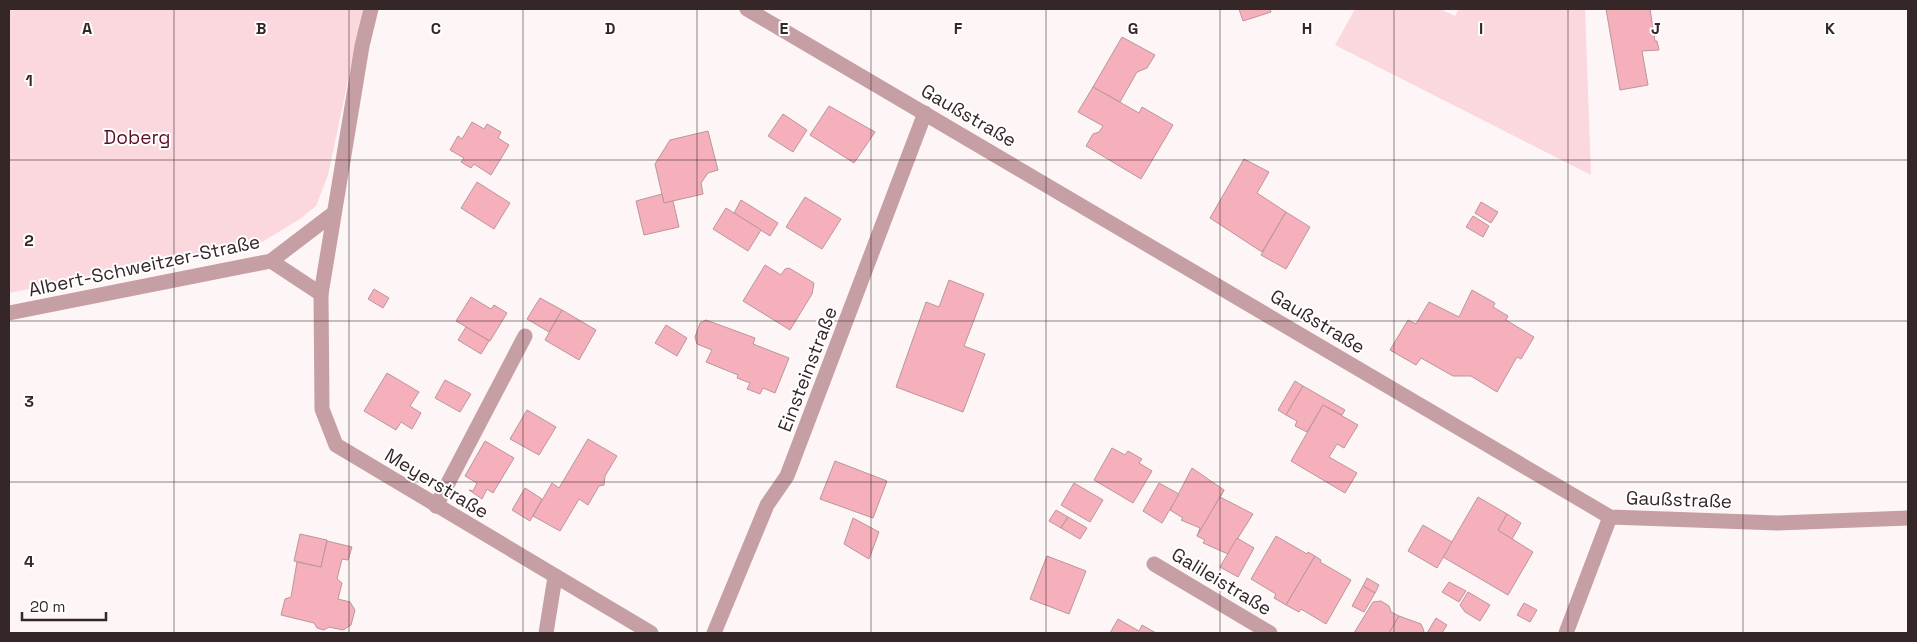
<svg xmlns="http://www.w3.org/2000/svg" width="1917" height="642" font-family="'Space Grotesk',sans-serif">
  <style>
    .green { fill: #fad8dd }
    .building { fill: #f6b0bb; stroke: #ba969b }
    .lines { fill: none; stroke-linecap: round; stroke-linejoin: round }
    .minor { stroke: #c69fa5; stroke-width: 15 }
    .grid { fill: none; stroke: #352628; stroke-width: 1; stroke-opacity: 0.55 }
    .labels { text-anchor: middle; stroke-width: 4; stroke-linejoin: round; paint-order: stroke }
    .street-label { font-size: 19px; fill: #352628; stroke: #fff }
    .park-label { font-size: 19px; fill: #5b1027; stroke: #fff }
    .grid-label { font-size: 16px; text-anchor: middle; font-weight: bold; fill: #352628; stroke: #fff; stroke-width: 4; stroke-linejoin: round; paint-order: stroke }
  </style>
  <rect width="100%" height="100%" fill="#fdf5f6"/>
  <g class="green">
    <polygon points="9,9 363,9 328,175 316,206 300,219 262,242 9,293"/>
    <polygon points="1355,9 1440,9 1455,16 1459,9 1585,9 1591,175 1335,45"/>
  </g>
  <g class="building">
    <polygon points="1239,9 1270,9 1271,12 1243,21"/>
    <polygon points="1606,9 1650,9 1655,41 1657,41 1659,50 1642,51 1648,85 1620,90"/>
    <polygon points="1122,37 1155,55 1147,68 1137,72 1120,102 1093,87"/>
    <polygon points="1093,87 1139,113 1142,107 1173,125 1141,179 1086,146 1093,134 1099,132 1103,126 1078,112"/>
    <polygon points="829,106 875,132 854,163 810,135"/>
    <polygon points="783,114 807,130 793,152 768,136"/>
    <polygon points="472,122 484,129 487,124 501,132 498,138 509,145 491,175 474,164 471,168 461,162 464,158 450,150 458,136 462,139"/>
    <polygon points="708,131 718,170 708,173 701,183 703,194 664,203 655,164 670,140"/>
    <polygon points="1244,159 1269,172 1257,193 1286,212 1262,252 1210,218"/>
    <polygon points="477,182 510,203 494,229 461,208"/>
    <polygon points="662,194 664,203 673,201 679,227 644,235 636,201"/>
    <polygon points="805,197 841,219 822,249 786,227"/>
    <polygon points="741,200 778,223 770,236 734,213"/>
    <polygon points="1481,202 1498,212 1491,223 1475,213"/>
    <polygon points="726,208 761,230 748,251 713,229"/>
    <polygon points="1286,212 1310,227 1286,269 1261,255"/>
    <polygon points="1473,216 1489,226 1483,237 1466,227"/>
    <polygon points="765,265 781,275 785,269 789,268 814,283 812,294 790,330 743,301"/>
    <polygon points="949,280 984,294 964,346 985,354 963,412 896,387 926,302 939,307"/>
    <polygon points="374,289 389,298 383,308 368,299"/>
    <polygon points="1472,290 1495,303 1493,307 1508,316 1506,320 1534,337 1521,359 1517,357 1497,392 1471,376 1453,376 1421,358 1416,365 1390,350 1408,320 1416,324 1429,302 1459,317"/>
    <polygon points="471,297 491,309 494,305 507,313 490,341 456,321"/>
    <polygon points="540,298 562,310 549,332 527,319"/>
    <polygon points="562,310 596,330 579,360 545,340"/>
    <polygon points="706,320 755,338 753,344 789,358 775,393 763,388 760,394 747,389 750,383 737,378 738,375 706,362 712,350 697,344 695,337 700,323"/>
    <polygon points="666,325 687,338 677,356 655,343"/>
    <polygon points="466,327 489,341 481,354 458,340"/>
    <polygon points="387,373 419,392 410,406 421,413 412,429 401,422 396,430 364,411"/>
    <polygon points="445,380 471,394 460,412 435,398"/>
    <polygon points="1295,381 1303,386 1286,415 1278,410"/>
    <polygon points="1303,386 1345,410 1342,415 1323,405 1307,432 1295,426 1297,421 1286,415"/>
    <polygon points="1323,405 1358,425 1344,448 1337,444 1329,457 1357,473 1345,493 1291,461"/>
    <polygon points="527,410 556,427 539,455 510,439"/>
    <polygon points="588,439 617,456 605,476 604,485 599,486 588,505 579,499 560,531 533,516 552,483 559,488"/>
    <polygon points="485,441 514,458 493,493 487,489 482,499 469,490 473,491 477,483 465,476"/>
    <polygon points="1112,448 1125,455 1128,451 1142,459 1139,463 1152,471 1133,503 1094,480"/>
    <polygon points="835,461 887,481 873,518 820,499"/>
    <polygon points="1192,468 1224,490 1197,536 1200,528 1181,520 1183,518 1170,510"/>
    <polygon points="1074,483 1103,500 1090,522 1061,505"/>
    <polygon points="1159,483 1179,494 1162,523 1143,511"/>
    <polygon points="525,488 542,499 530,521 512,510"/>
    <polygon points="1224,490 1220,497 1253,514 1228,554 1203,543 1205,540 1197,536"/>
    <polygon points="1478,497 1507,514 1498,530 1533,552 1508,595 1443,557"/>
    <polygon points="1056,510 1068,517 1061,528 1049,521"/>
    <polygon points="1507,514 1521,523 1512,539 1498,530"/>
    <polygon points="1068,517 1087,528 1080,539 1061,528"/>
    <polygon points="853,518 879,532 869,559 844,544"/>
    <polygon points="1423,525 1452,542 1437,568 1408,551"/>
    <polygon points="300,534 327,540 321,567 294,561"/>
    <polygon points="1276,536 1307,554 1308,552 1315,556 1286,605 1274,598 1276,594 1251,579"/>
    <polygon points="1237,538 1254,548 1238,577 1220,567"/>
    <polygon points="327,541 352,547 348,560 342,559 337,579 342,583 338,599 350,602 355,610 351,625 343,630 329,627 324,630 317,628 314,623 281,615 285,599 291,597 297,562 321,567"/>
    <polygon points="1047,556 1086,571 1069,614 1030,599"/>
    <polygon points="1315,556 1321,560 1320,562 1351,580 1326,624 1301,609 1299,612 1286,605"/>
    <polygon points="1367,578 1379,585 1375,593 1363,586"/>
    <polygon points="1449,582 1466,591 1459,602 1442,592"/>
    <polygon points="1363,586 1375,593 1364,612 1352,606"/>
    <polygon points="1468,592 1490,605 1480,621 1465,612 1460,605"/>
    <polygon points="1381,601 1389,606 1391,612 1399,616 1389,633 1354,633 1373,602"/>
    <polygon points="1524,603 1537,610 1530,622 1517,615"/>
    <polygon points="1399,616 1421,624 1424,631 1423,633 1389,633"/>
    <polygon points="1436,618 1447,625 1442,633 1427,633"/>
    <polygon points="1118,619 1139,631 1142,625 1156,633 1110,633"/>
  </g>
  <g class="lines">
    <g class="minor">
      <polyline points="371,9 362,46 321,294 322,409 336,445 651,633"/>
      <polyline points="747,9 1610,517 1778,523 1908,518"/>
      <polyline points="271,261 321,294"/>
      <polyline points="9,313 271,261 334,213"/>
      <polyline points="436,506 525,336"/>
      <polyline points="1154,564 1270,633"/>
      <polyline points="546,633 555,577"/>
      <polyline points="714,633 767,505 787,476 925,113"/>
      <polyline points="1566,633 1610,517"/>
    </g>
  </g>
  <path class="grid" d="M174 9V633M349 9V633M523 9V633M697 9V633M871 9V633M1046 9V633M1220 9V633M1394 9V633M1568 9V633M1743 9V633M9 160H1908M9 321H1908M9 482H1908"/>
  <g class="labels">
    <g class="street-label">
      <text transform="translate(969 115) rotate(30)" y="7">Gaußstraße</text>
      <text transform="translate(144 265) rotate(-12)" y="7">Albert-Schweitzer-Straße</text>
      <text transform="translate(1318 321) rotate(31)" y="7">Gaußstraße</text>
      <text transform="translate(807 369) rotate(-69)" y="7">Einsteinstraße</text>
      <text transform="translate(437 483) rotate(31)" y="7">Meyerstraße</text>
      <text transform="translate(1679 499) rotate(2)" y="7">Gaußstraße</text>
      <text transform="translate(1222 581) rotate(31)" y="7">Galileistraße</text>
    </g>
    <g class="park-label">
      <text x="137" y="144">Doberg</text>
    </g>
  </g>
  <g class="grid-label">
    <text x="87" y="34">A</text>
    <text x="261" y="34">B</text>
    <text x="436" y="34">C</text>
    <text x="610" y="34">D</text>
    <text x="784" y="34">E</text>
    <text x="958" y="34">F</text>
    <text x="1133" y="34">G</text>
    <text x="1307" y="34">H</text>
    <text x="1481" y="34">I</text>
    <text x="1656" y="34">J</text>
    <text x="1830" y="34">K</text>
    <text x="29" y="86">1</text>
    <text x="29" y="246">2</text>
    <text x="29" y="407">3</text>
    <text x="29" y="567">4</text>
  </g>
  <rect width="1917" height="642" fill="none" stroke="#352628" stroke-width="20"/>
  <path d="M22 612v8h84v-8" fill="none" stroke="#352628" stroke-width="2.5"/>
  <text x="30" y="612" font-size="15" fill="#352628" stroke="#ffffff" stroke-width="4" paint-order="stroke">20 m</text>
</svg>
